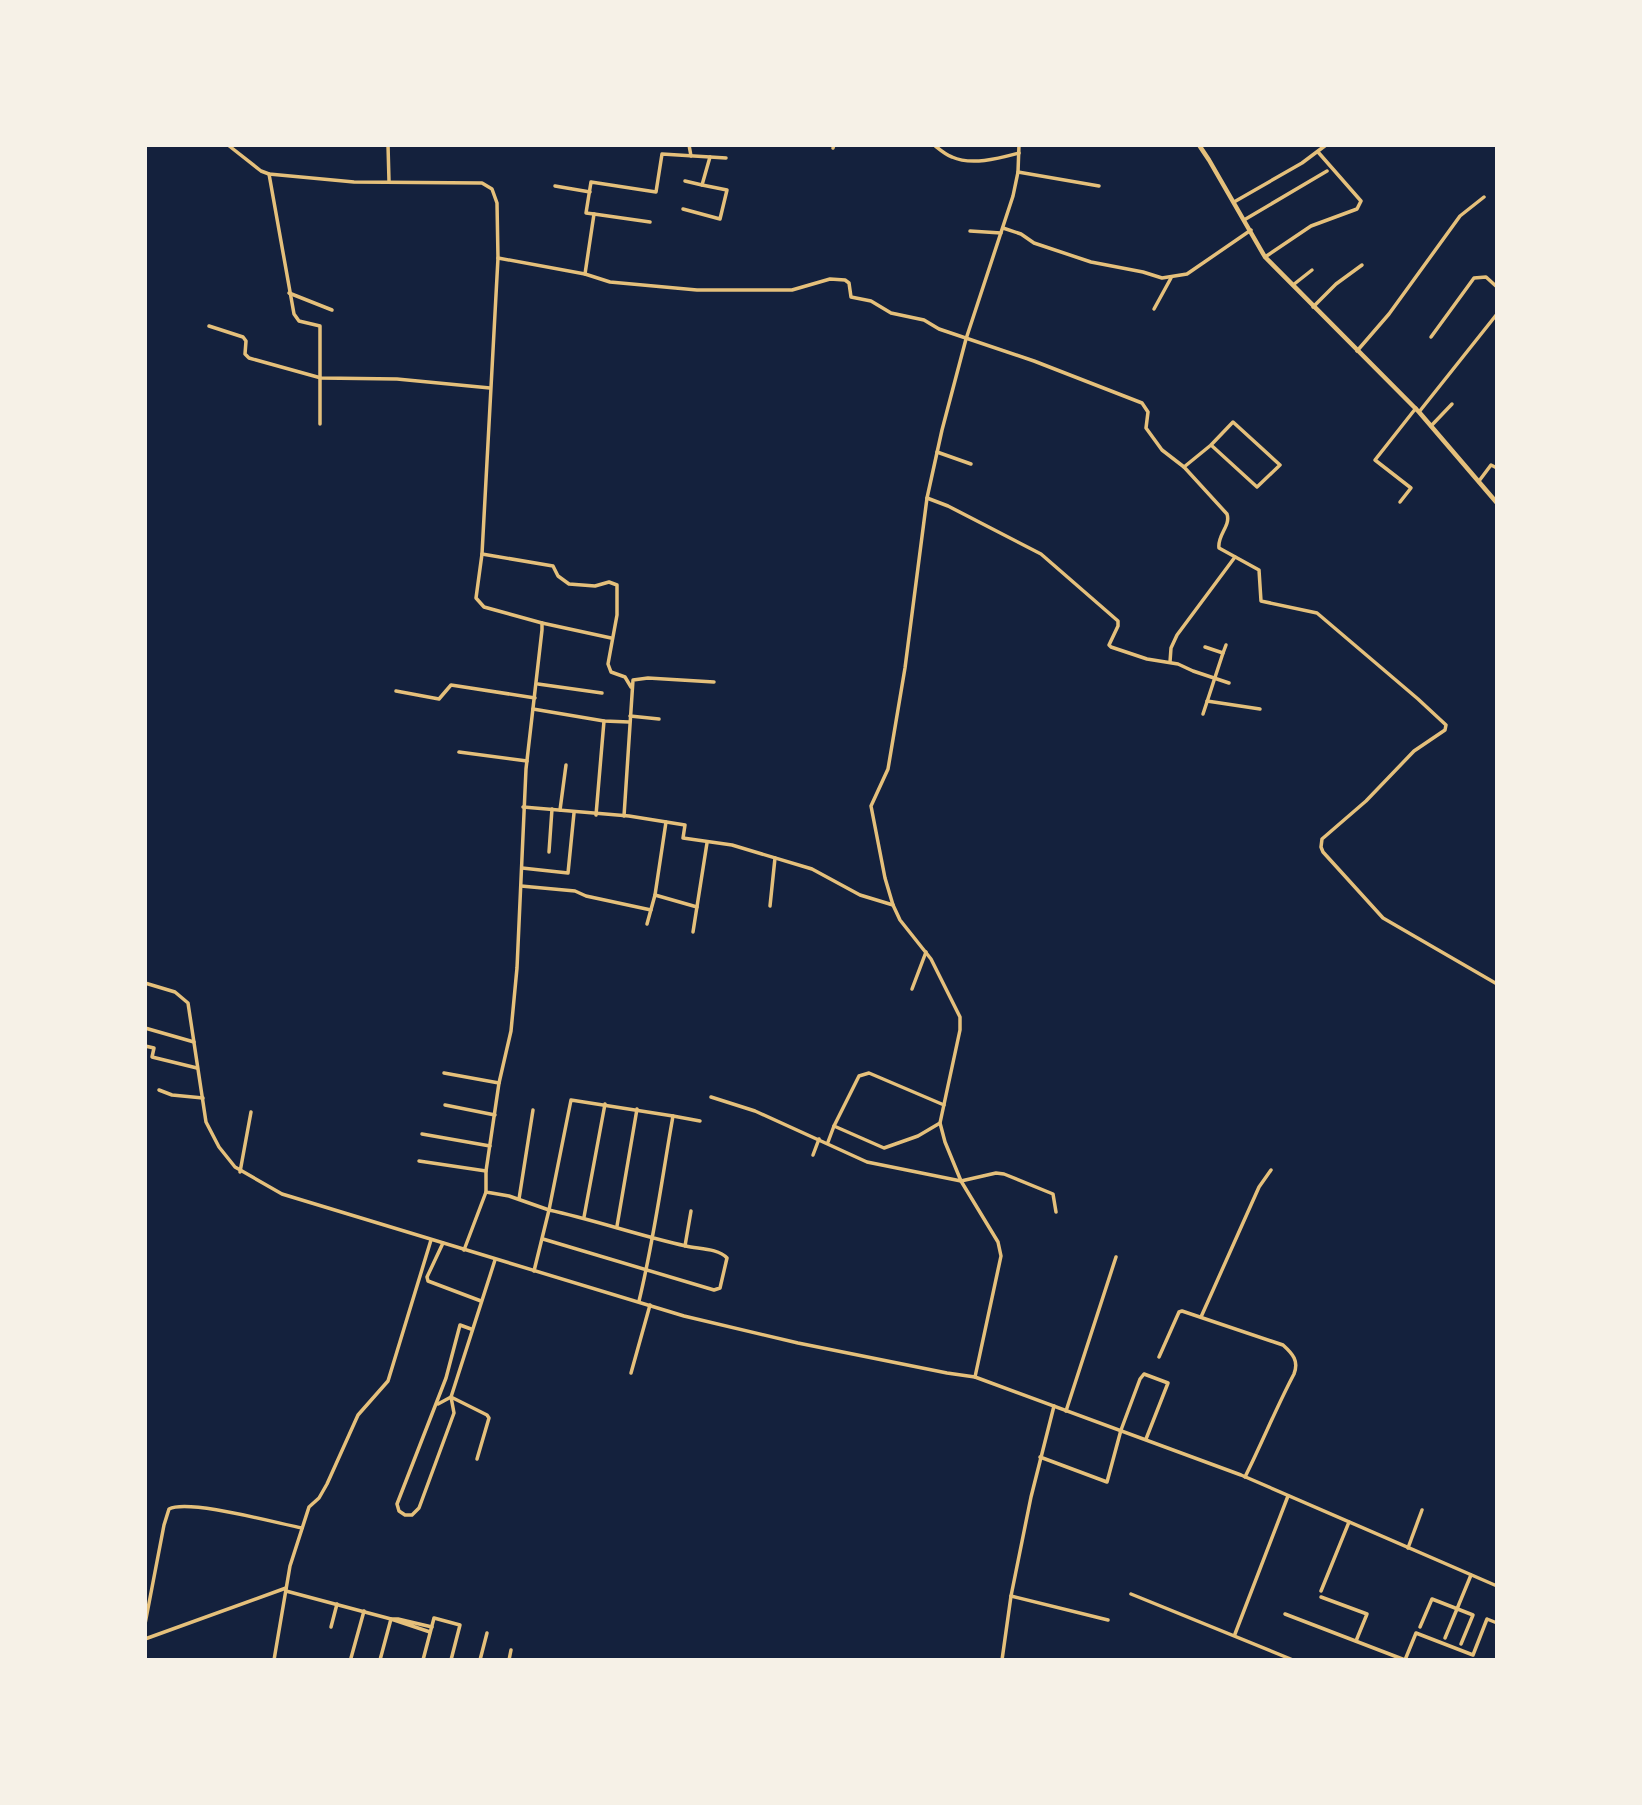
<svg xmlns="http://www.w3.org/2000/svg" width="1642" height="1805" font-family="Georgia,serif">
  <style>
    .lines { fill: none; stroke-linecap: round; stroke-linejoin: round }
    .minor { stroke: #e5c07b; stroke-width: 3.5 }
    .tertiary { stroke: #e5c07b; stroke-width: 4.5 }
  </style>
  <rect width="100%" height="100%" fill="#14213d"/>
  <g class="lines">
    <g class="minor">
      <polyline points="228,145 261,171 269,174 354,182 482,183 492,189 497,203 498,258 482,554 476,598 484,607 542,623 542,630 526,769 517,968 511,1031 499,1083 486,1171 486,1192 509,1196 549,1210 534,1271"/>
      <polyline points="388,145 389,181"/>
      <polyline points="689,145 691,156"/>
      <path d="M934 145C939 149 946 155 952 157 972 166 1000 158 1019 153"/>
      <polyline points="833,148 834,145"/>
      <polyline points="1018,172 1099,186"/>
      <polyline points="269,174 294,314 299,321 320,326 320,424"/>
      <polyline points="685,181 702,185"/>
      <polyline points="555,186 590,192"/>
      <polyline points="1234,202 1302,163 1326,145"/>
      <polyline points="683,209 720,219 727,190 702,185 710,157"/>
      <polyline points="594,214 586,213 591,182 656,192 662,154 726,158"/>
      <polyline points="1244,220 1327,171"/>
      <polyline points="1003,228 1021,234 1034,243 1091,262 1143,272 1162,278 1187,274 1251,230"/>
      <polyline points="970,231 1001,233"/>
      <polyline points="1265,257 1311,226 1357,209 1361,201 1318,152"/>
      <polyline points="498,258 585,274 610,282 697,290 792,290 830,279 845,280 849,283 851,297 871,301 891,313 924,320 939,329 1034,361 1142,403 1148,412 1146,428 1162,450 1184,467"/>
      <polyline points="585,274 594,214 650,222"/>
      <polyline points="1293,285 1312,270"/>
      <polyline points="289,293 332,310"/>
      <polyline points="1313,307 1336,284 1362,265"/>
      <polyline points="1154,309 1171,278"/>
      <polyline points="209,326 243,337 246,341 245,354 249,358 321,378 397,379 490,388"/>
      <polyline points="1431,337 1474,278 1486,277 1497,287"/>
      <polyline points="1357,351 1389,314 1460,216 1484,197"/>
      <polyline points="1419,412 1497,314"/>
      <polyline points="1431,426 1452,404"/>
      <path d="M1211 445 1257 487 1280 465 1233 422 1211 445 1184 467 1227 514C1231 526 1217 535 1219 548L1259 570 1261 601 1317 613 1418 699 1446 725 1445 730 1414 751 1366 801 1322 839 1321 847 1323 852 1383 918 1497 984"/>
      <polyline points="937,452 971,464"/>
      <polyline points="1479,481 1491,465 1497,468"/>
      <polyline points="927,498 948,506 1041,554 1118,621 1118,626 1109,645 1111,647 1147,659 1178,664 1193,671 1229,683"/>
      <polyline points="1400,502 1411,488 1375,460 1416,408"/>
      <polyline points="482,554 553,566 558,576 569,584 595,586 609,582 617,585 617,615 608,664 611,672 625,677 631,687"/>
      <polyline points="542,623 611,638"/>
      <polyline points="1223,653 1226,645"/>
      <polyline points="1170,662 1171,648 1177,635 1235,557"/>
      <polyline points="538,684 602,693"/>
      <polyline points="396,691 439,699 451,685 535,698"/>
      <polyline points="1207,701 1260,709"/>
      <polyline points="533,709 604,721 629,722"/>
      <polyline points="1203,714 1223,653 1205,647"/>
      <polyline points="630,716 659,719"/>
      <polyline points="459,752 527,761"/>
      <polyline points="523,807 629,816 685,825 683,838 732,845 812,869 860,895 893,905"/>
      <polyline points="560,810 566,765"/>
      <polyline points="596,815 604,721"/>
      <polyline points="624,816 633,680 648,678 714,682"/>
      <polyline points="549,852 552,809"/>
      <polyline points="522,868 568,873 574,813"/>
      <polyline points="521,886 575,891 586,896 651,910"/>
      <polyline points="655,895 697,907"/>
      <polyline points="770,906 775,858"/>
      <polyline points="647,924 655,895 666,822"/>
      <polyline points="693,932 707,843"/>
      <polyline points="145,983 175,992 188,1003 206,1122 219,1147 235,1167 282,1194 684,1316 798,1343 947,1373 975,1377 1241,1475 1497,1586"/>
      <polyline points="912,989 926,952"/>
      <polyline points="145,1028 194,1042"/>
      <polyline points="145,1046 154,1048 152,1057 197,1068"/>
      <polyline points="444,1073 499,1083"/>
      <polyline points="159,1090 172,1095 203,1098"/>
      <polyline points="711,1097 755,1111 867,1162 961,1181 996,1173 1004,1174 1053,1194 1056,1212"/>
      <polyline points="445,1105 495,1115"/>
      <polyline points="673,1116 700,1121"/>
      <polyline points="834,1126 859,1076 869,1073 944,1105"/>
      <polyline points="422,1134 490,1146"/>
      <polyline points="828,1142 834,1126 884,1148 918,1136 940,1123"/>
      <polyline points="813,1155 819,1139"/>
      <polyline points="419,1161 486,1171"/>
      <polyline points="240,1172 251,1112"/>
      <polyline points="519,1199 533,1110"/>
      <polyline points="584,1217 605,1104"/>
      <polyline points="617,1226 637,1109"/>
      <path d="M543 1239 714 1290 720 1288 727 1258C718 1248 698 1249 686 1246 640 1236 595 1220 549 1210L571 1100 673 1116C662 1178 654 1240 639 1301"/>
      <polyline points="443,1243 427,1277 428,1281 481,1301"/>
      <polyline points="685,1246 691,1211"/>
      <polyline points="464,1250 486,1192"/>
      <polyline points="1201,1317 1259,1187 1271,1170"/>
      <polyline points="471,1329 460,1325 446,1378 397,1504 399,1511 405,1515 412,1515 419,1508 454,1413 451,1397 495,1260"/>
      <path d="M1159 1357 1179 1312 1182 1311 1283 1345C1293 1354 1299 1361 1294 1374 1276 1408 1262 1443 1245 1477"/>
      <polyline points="631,1373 650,1305"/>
      <polyline points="975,1377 1001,1256 998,1242 961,1181 945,1142 940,1123 960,1030 960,1017 931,959 900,920 893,905 885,878 871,806 888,769 905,668 927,498 942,430 966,339 1013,196 1018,172 1019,145"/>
      <polyline points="438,1404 451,1397 487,1415 489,1418 477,1459"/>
      <polyline points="1066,1411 1116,1257"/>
      <polyline points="1040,1457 1107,1482 1121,1430 1140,1379 1144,1374 1168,1383 1146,1439"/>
      <polyline points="1408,1548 1422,1510"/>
      <polyline points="286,1591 391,1619 380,1660"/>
      <polyline points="1321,1591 1349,1522"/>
      <polyline points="1131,1594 1293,1660"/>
      <polyline points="1011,1596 1108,1620"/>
      <polyline points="1321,1597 1367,1614 1356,1641"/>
      <polyline points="1285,1614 1405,1660"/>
      <path d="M145 1624 164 1525 169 1509C189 1499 276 1523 302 1528"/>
      <polyline points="331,1627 337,1604"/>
      <polyline points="1420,1627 1432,1599 1473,1615 1461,1644"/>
      <polyline points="430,1632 391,1619 398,1619 432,1627"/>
      <polyline points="1235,1634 1288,1496"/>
      <polyline points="1445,1638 1471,1575"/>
      <polyline points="145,1639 286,1588"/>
      <polyline points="351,1658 364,1611"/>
      <polyline points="274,1660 290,1566 309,1507 319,1498 327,1484 358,1415 388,1381 431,1240"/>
      <polyline points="423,1660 434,1618 460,1625 451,1660"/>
      <polyline points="480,1660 487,1633"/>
      <polyline points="509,1660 511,1650"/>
      <polyline points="1002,1660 1011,1596 1031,1497 1054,1406"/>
      <polyline points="1405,1660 1416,1633 1473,1655 1487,1619 1497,1623"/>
    </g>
    <polyline class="tertiary" points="1199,145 1209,160 1265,257 1419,412 1497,503"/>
  </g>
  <rect width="1642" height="1805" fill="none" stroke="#f6f1e7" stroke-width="294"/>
</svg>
